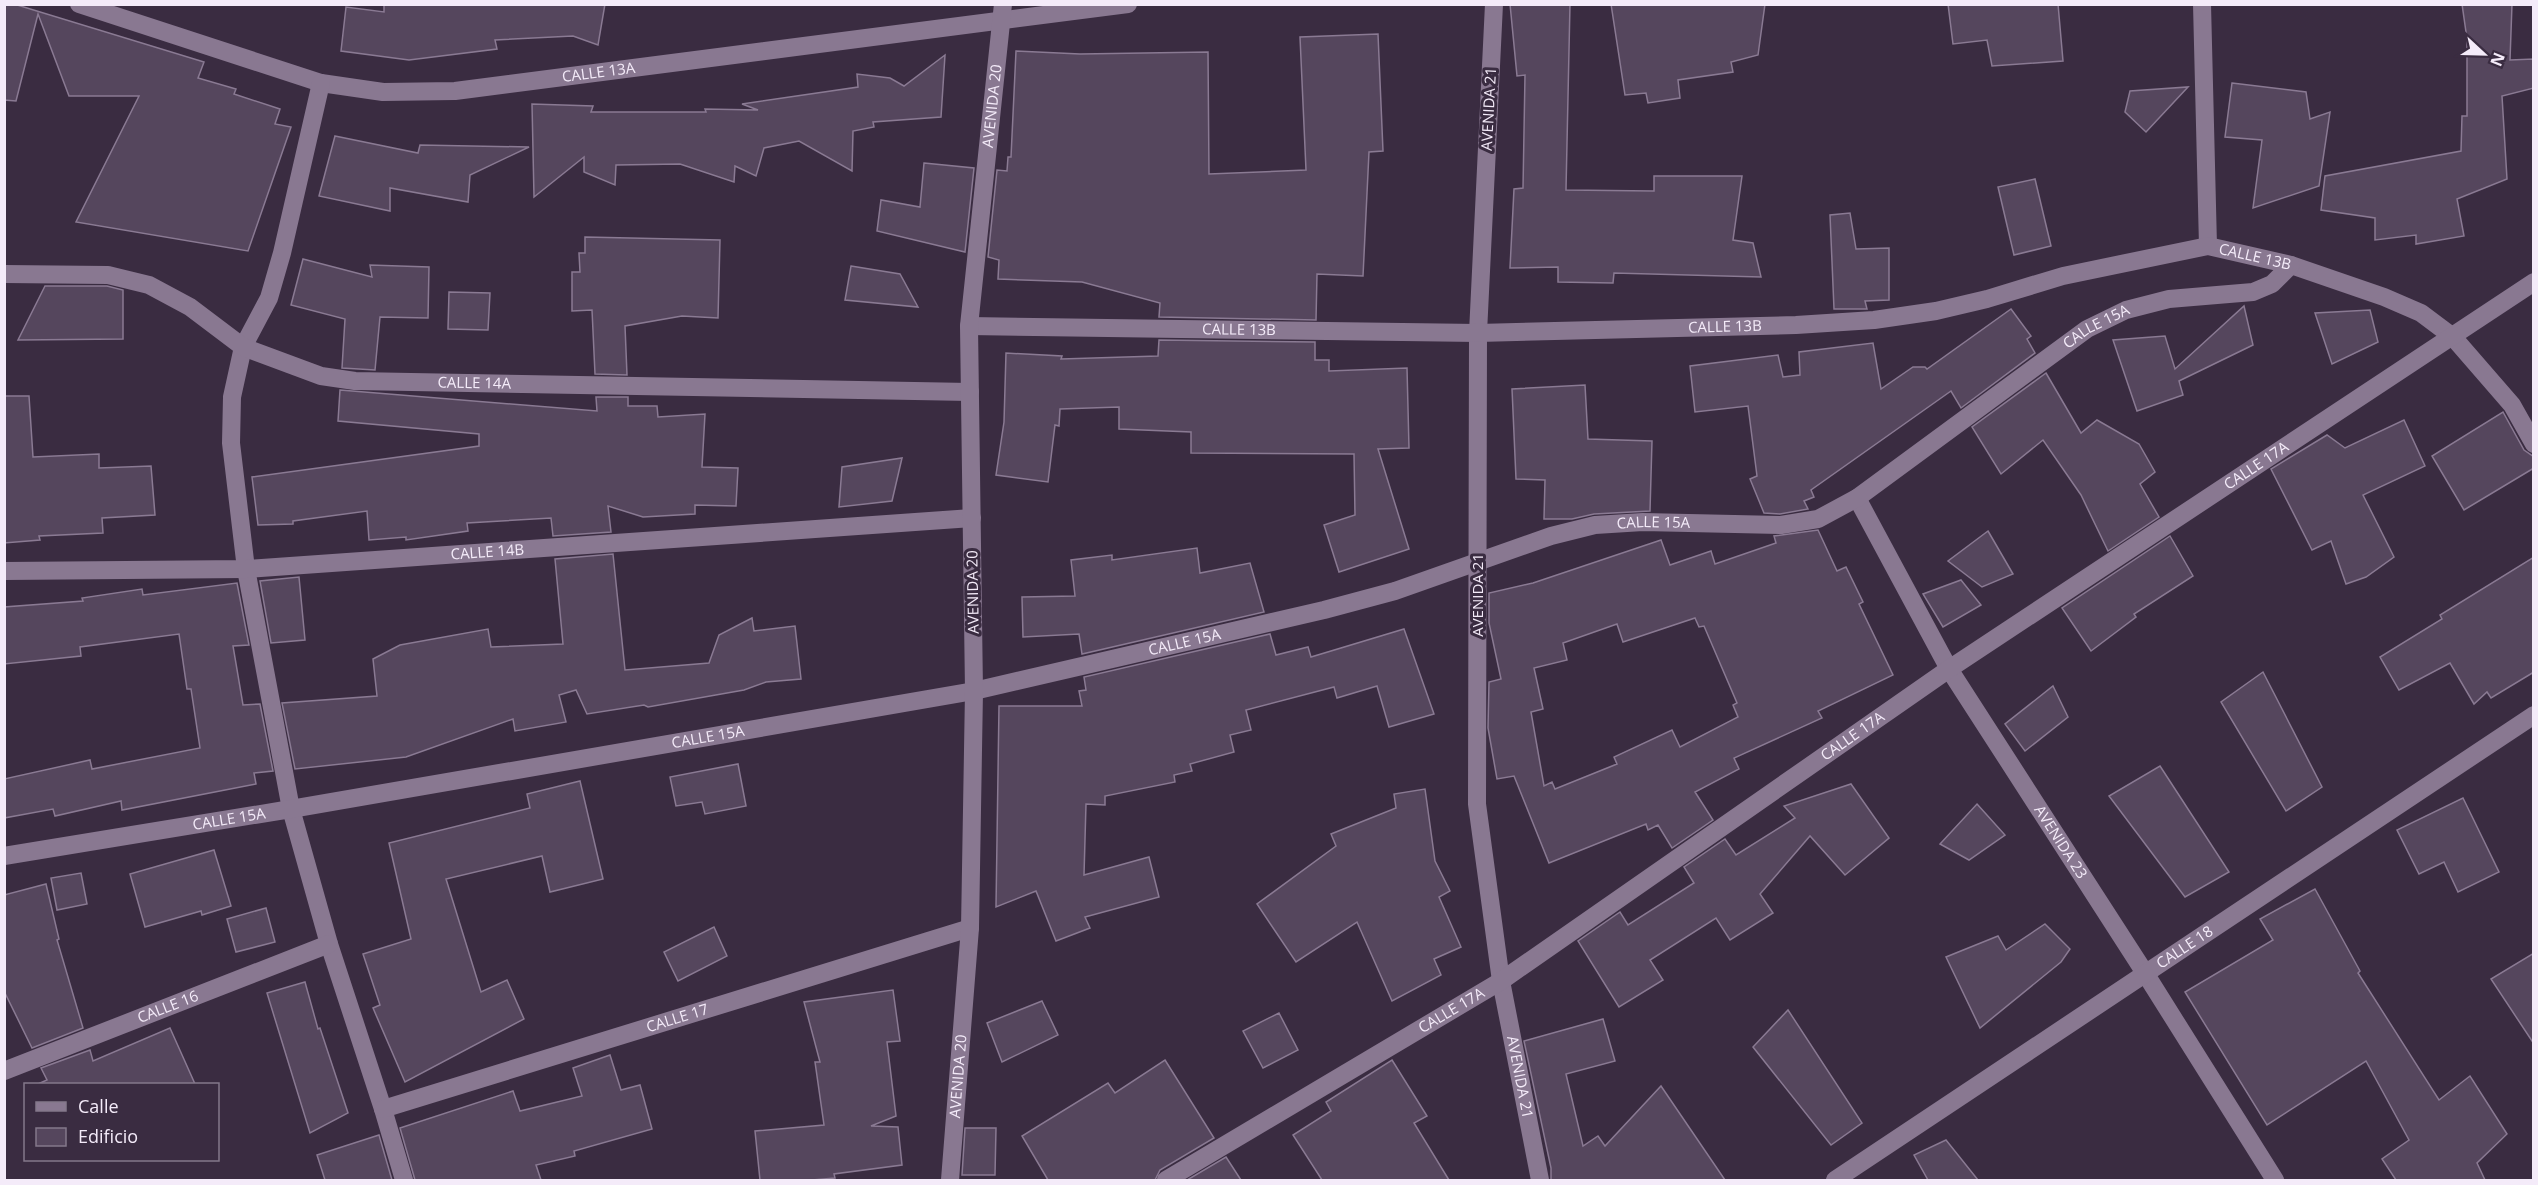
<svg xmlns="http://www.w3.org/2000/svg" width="2538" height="1185" font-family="'Open Sans',sans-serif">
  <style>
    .building { fill: #55465d; stroke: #8a7a93; stroke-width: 1.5; fill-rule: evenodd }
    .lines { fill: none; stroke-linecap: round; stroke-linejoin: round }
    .minor { stroke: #897891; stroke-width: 18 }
    .labels { text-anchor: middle; stroke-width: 6; stroke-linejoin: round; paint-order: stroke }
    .street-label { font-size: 15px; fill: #f4ebf9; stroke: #3a2c41 }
  </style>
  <rect width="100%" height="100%" fill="#3a2c41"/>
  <g class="building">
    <polygon points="4,4 14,4 204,62 198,78 236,89 234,94 280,109 275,124 291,127 248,251 76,222 139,96 69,96 38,14 16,101 4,100"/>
    <polygon points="384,4 605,4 598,45 573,36 495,40 497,49 409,60 341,51 346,7 384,12"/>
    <polygon points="1510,4 1570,4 1566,190 1654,191 1654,176 1742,176 1733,240 1753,243 1761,277 1614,273 1613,283 1558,282 1558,267 1510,268 1514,189 1523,188 1525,75 1517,76"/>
    <polygon points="1611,4 1765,4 1758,55 1731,62 1733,72 1678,80 1680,98 1648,103 1646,93 1625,95"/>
    <polygon points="1948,4 2058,4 2063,61 1992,66 1987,40 1953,44"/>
    <polygon points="2462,4 2512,4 2510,60 2534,59 2534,88 2502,96 2507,179 2457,199 2464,236 2416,244 2416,235 2375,240 2375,218 2321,210 2325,176 2461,151 2462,116 2467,116 2467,39"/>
    <polygon points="1378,34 1383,151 1369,152 1363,276 1317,274 1316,320 1159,317 1160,303 1082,282 998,279 999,260 988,257 997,170 1007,171 1008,157 1011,157 1016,51 1080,54 1208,52 1209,174 1306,170 1300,37"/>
    <polygon points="945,55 941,117 873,122 874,127 853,131 852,171 799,141 764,148 756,176 735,166 734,182 680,164 616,165 615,185 584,172 584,157 534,197 532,104 593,106 591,112 706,112 705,109 758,110 742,104 858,87 857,74 890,78 904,86"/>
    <polygon points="2232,83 2306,92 2310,119 2330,112 2319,186 2253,208 2262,140 2225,137"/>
    <polygon points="2188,87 2146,132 2125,112 2130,91"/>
    <polygon points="335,136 418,153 420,145 529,147 470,175 468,202 390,188 390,211 319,196"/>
    <polygon points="924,163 974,168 965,252 877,231 881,200 920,207"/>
    <polygon points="2035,179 2051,246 2014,255 1998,187"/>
    <polygon points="1850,213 1856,249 1889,248 1889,300 1865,301 1867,309 1834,309 1830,215"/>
    <polygon points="585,237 720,240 718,318 682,316 625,326 627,375 595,374 592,310 572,311 572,272 580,272 579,253 585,253"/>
    <polygon points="303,259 372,277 370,265 429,267 428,318 380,317 375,370 342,368 345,319 291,305"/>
    <polygon points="851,266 900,274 918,307 845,300"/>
    <polygon points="45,286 107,286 123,290 123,339 18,340"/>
    <polygon points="449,292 490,293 488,330 448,329"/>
    <polygon points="2244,306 2253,345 2179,381 2183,395 2137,411 2113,340 2165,336 2175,369"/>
    <polygon points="2011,309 2031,336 2027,339 2035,353 1961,408 1951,391 1811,490 1814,497 1804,501 1808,509 1780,514 1764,513 1750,479 1757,476 1748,406 1695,412 1690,366 1778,355 1783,377 1800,375 1799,352 1873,343 1881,389 1913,367 1925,367 1927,369"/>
    <polygon points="2370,310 2378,342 2332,364 2315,313"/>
    <polygon points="1159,340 1315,342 1315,360 1329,360 1329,371 1407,368 1409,448 1378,449 1409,549 1339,572 1324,525 1355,515 1354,454 1191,453 1191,432 1119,429 1119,407 1060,409 1059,426 1055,425 1048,482 996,475 1004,422 1006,353 1062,356 1061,359 1158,356"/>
    <polygon points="2046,373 2081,433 2097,420 2139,444 2155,472 2140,484 2159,517 2108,551 2081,495 2043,440 2001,474 1972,427"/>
    <polygon points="1585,385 1588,439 1652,441 1650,511 1594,514 1572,519 1544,519 1545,480 1516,479 1512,389"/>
    <polygon points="340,390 597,411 596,397 628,397 628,406 657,406 658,417 705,414 702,467 738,468 736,506 695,505 695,514 643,517 608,506 611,532 553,536 551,518 467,523 468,531 406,540 406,537 369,540 367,511 293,521 293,524 258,525 252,477 479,446 479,434 338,421"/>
    <polygon points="4,396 29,396 33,457 99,454 99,468 151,466 155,515 102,518 103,533 39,536 40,540 4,543"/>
    <polygon points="2503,412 2524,450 2534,457 2534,468 2464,510 2432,456"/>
    <polygon points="2404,420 2425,466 2363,495 2394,557 2366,577 2346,584 2331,541 2312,550 2271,469 2327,435 2345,448"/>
    <polygon points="902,458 892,501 839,507 842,467"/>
    <path d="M1818 530 1837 571 1846 567 1863 602 1859 604 1893 675 1818 711 1822 718 1734 758 1739 769 1695 792 1713 820 1672 848 1658 825 1648 830 1646 824 1549 863 1514 776 1497 779 1488 728 1489 682 1501 679 1489 623V593L1533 583 1661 540 1670 565 1711 551 1715 564 1776 543 1774 536ZM1695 618 1699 627 1704 626 1737 703 1733 705 1738 717 1680 747 1672 730 1614 757 1617 764 1555 789 1552 782 1544 786 1531 712 1543 709 1534 668 1567 660 1563 643 1617 624 1623 642Z"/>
    <polygon points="1988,531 2013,574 1982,587 1948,561"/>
    <polygon points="2170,536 2193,576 2134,614 2136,617 2091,651 2062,608"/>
    <polygon points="1197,548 1200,573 1250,563 1264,612 1082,654 1079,634 1023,637 1022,597 1075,596 1071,560 1112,555 1112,560"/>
    <polygon points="613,554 625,670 709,663 719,635 752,618 754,631 795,626 801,679 766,682 744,690 648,707 644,705 587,714 576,690 559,695 566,722 515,731 513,719 406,757 295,769 282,703 377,696 373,659 400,645 488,629 491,647 563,644 555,559"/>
    <polygon points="2534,557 2534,672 2491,698 2487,692 2474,704 2450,663 2399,690 2380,657 2442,619 2440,615"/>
    <polygon points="299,577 305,640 271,643 260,581"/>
    <polygon points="1961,580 1981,605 1943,627 1923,594"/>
    <polygon points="237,583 249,645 233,646 243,705 260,704 273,771 254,773 256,784 122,810 121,801 55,816 53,809 4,818 4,779 90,760 92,769 200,748 191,689 187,689 179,634 80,647 81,656 4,664 4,607 83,601 82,598 142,589 143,595"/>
    <polygon points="1404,629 1434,714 1389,727 1377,686 1337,698 1334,687 1246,710 1251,730 1230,735 1234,752 1190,764 1192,771 1174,775 1175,782 1105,796 1105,805 1086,804 1084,875 1149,857 1159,897 1085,917 1090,928 1056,941 1036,891 996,907 999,706 1082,706 1079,691 1086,690 1084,677 1270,634 1276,655 1308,647 1311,657"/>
    <polygon points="2263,672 2322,787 2286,811 2221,702"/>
    <polygon points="2053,686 2068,717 2025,751 2005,724"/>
    <polygon points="738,764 746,806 705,814 702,802 676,806 670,777"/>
    <polygon points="2160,766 2229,872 2185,897 2109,796"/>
    <polygon points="580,781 603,879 550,892 542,856 446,879 481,992 507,980 524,1019 405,1082 373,1008 380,1005 363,954 411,939 389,843 530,808 527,794"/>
    <polygon points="1851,784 1889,838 1845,875 1810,836 1760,894 1773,913 1730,940 1716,918 1650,960 1663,980 1619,1007 1578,941 1620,912 1628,925 1694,883 1684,867 1725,839 1736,855 1795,818 1784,806"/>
    <polygon points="1425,789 1435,861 1450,891 1439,897 1461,947 1434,959 1441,975 1392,1001 1357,922 1296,962 1257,904 1336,846 1331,834 1396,808 1394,794"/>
    <polygon points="2463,798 2499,872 2458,892 2444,862 2419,874 2397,830"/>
    <polygon points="1977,804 2005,835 1969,860 1940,844"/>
    <polygon points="214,850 231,906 202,915 201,911 145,927 130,874"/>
    <polygon points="81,873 87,904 57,910 51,878"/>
    <polygon points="46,884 59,939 57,940 83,1028 32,1048 4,991 4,895"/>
    <polygon points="2315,889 2360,971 2358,973 2439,1100 2470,1076 2507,1134 2477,1163 2485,1180 2396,1180 2382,1159 2409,1140 2366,1061 2267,1125 2185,992 2273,940 2260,919"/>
    <polygon points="266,908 275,942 236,952 227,919"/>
    <polygon points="2045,924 2070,949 2061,962 1980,1028 1946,957 1998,936 2006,950"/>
    <polygon points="714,927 727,956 678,981 664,952"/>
    <polygon points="2534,953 2534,1044 2491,979"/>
    <polygon points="305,982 318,1029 320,1028 348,1113 310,1133 267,993"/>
    <polygon points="893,990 900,1041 887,1042 896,1116 871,1126 898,1127 902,1165 834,1174 835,1178 812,1180 760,1180 755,1131 824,1125 815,1062 820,1062 804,1002"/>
    <polygon points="1042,1001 1058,1035 1002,1062 987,1023"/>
    <polygon points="1788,1010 1862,1123 1831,1145 1753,1047"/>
    <polygon points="1279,1013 1298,1050 1263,1068 1243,1031"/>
    <polygon points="1603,1019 1615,1061 1566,1074 1583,1146 1598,1136 1605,1146 1661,1086 1725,1180 1551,1180 1551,1168 1524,1041"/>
    <polygon points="170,1028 195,1084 38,1084 47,1080 41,1068 90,1050 93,1061"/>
    <polygon points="610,1055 621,1090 640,1085 652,1129 574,1151 575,1156 536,1165 541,1180 415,1180 400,1128 513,1091 520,1111 582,1096 573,1068"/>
    <polygon points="1165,1060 1214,1138 1160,1170 1155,1180 1048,1180 1022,1136 1108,1083 1115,1093"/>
    <polygon points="1392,1060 1427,1116 1414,1123 1449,1180 1322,1180 1293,1135 1331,1111 1326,1102"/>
    <polygon points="965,1128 996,1128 995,1175 962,1175"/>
    <polygon points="379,1135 392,1180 325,1180 317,1155"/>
    <polygon points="1946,1140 1978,1180 1928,1180 1914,1155"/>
    <polygon points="1226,1157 1241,1180 1187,1180"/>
  </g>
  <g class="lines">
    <g class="minor">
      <path id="s1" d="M79 4 321 83 383 92 455 91 1128 4"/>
      <path id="s2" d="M1494 4 1478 333 1477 804 1501 981 1540 1180"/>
      <polyline points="2202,4 2208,246"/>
      <polyline points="321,83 282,253 269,298 243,347 232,397 231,443 246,569 291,809 329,944 383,1109 404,1180"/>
      <path id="s3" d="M4 274 108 275 149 285 190 307 243 347 321 376 355 381 970 392"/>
      <path id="s4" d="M969 326 1478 333 1796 325 1874 320 1936 311 1987 299 2063 276 2208 246 2291 265 2384 297 2421 313 2453 337 2512 405 2534 444"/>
      <path id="s5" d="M1857 498 1949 669 2145 973 2275 1180"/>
      <path id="s6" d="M4 571 246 569 972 518"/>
      <path id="s7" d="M4 856 291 809 974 691 1324 610 1395 591 1551 536 1595 525 1643 522 1781 525 1818 519 1857 498 2087 329 2126 310 2169 299 2253 292 2272 284 2291 265"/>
      <path id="s8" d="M4 1071 329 944"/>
      <path id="s9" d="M383 1109 970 928"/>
      <path id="s10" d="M950 1180 970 928 974 691 969 326 1003 4"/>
      <path id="s11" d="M1166 1180 1501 981 1949 669 2534 282"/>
      <path id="s12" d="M1835 1180 2534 715"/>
    </g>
  </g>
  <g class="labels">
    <g class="street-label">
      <text dy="5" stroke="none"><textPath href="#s1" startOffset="534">CALLE 13A</textPath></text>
      <text dy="5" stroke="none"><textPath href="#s10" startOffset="1076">AVENIDA 20</textPath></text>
      <text transform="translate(1489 109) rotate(-87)" y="5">AVENIDA 21</text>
      <text dy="5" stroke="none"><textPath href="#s4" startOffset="1296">CALLE 13B</textPath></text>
      <text dy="5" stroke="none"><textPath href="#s4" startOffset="756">CALLE 13B</textPath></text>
      <text dy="5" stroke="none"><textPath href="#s7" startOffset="2190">CALLE 15A</textPath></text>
      <text dy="5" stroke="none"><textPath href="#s4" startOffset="270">CALLE 13B</textPath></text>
      <text dy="5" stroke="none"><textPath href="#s3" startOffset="496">CALLE 14A</textPath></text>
      <text dy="5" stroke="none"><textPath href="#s11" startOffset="1304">CALLE 17A</textPath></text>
      <text dy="5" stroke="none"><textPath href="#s7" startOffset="1686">CALLE 15A</textPath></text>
      <text dy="5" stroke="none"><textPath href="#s6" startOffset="484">CALLE 14B</textPath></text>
      <text transform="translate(973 592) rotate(-91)" y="5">AVENIDA 20</text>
      <text transform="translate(1478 595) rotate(-90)" y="5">AVENIDA 21</text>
      <text dy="5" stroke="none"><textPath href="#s7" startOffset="1200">CALLE 15A</textPath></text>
      <text dy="5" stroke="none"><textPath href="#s11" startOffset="818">CALLE 17A</textPath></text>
      <text dy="5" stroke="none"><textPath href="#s7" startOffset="714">CALLE 15A</textPath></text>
      <text dy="5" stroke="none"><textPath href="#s7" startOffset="228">CALLE 15A</textPath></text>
      <text dy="5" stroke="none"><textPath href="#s5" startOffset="400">AVENIDA 23</textPath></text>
      <text dy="5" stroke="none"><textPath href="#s12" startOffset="420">CALLE 18</textPath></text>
      <text dy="5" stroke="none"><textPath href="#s8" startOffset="176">CALLE 16</textPath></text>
      <text dy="5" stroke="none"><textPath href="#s11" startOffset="332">CALLE 17A</textPath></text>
      <text dy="5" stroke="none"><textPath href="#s9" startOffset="308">CALLE 17</textPath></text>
      <text dy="5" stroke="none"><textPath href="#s10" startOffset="104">AVENIDA 20</textPath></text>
      <text dy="5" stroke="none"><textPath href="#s2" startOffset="1077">AVENIDA 21</textPath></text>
    </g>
  </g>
  <rect width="2538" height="1185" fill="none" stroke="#f4ebf9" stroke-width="12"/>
  <rect x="24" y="1083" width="195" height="78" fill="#3a2c41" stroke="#84788b" stroke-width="1.5"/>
  <rect x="36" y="1102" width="30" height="9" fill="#897891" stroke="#84788b" stroke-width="1.5"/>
  <text x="78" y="1113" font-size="18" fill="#f4ebf9">Calle</text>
  <rect x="36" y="1128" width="30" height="18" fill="#55465d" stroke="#84788b" stroke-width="1.5"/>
  <text x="78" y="1143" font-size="18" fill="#f4ebf9">Edificio</text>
  <g transform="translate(2484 54) rotate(112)" stroke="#3a2c41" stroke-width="4.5" paint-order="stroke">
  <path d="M0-4.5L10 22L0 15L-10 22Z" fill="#f4ebf9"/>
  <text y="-9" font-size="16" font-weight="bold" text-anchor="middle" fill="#f4ebf9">N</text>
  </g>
</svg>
